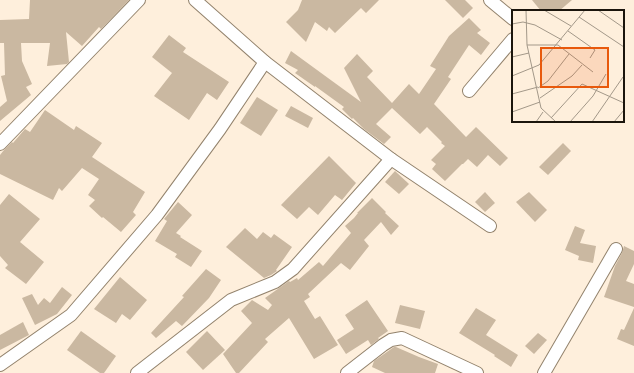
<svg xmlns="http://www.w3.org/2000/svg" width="634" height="373" font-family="Lora,serif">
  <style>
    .building { fill: #cab8a1 }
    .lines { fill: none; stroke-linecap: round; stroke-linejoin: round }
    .street-casing { stroke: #93836d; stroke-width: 14 }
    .street { stroke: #fff; stroke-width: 12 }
    .inset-road { fill: none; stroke: #a39889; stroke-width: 1 }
    .view { fill: #e8590c; fill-opacity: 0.15; stroke: #e8590c; stroke-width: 2 }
    .inset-edge { fill: none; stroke: #1b150c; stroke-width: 2 }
  </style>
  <rect width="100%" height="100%" fill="#feefdc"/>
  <g class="building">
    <polygon points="30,0 129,0 101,29 99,27 82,46 66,32 69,62 67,64 47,66 50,43 21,43 22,61 32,84 26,87 31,95 0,121 0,107 7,101 1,76 5,75 4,43 0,43 0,20 29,19"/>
    <polygon points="302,0 379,0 366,13 361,8 335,33 329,27 327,31 315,22 306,42 286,22 298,10"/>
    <polygon points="445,0 465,0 473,8 463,18"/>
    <polygon points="532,0 572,0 559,11 541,11"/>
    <polygon points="469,18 481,30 477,33 490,43 481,55 469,45 448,77 451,79 434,104 466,137 476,127 508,158 500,166 488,155 477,167 468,159 463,164 462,164 445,181 432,169 436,164 431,160 445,146 441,143 442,142 427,127 420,134 392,108 376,124 391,137 384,144 364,129 353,118 352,119 342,109 344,107 315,86 315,87 295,73 298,70 285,63 291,51 328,78 361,102 344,68 357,54 373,71 367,77 392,103 409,84 419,94 436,69 430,66 449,36"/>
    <polygon points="169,35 186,48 183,52 229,82 217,100 207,93 189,120 154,96 172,73 152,57"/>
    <polygon points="257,97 278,110 261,136 240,123"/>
    <polygon points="291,106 313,118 308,128 285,116"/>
    <polygon points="45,110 74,130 76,126 102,143 92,157 145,192 133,212 136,215 121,232 103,217 102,218 89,206 95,200 88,195 99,179 82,168 62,191 59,188 53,200 0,174 0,155 4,150 12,142 13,143 25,129 30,132"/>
    <polygon points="563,143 571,151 548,175 539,167"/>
    <polygon points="329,156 356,183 342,200 335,195 318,215 309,207 297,219 281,205"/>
    <polygon points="395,171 409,184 399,194 385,182"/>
    <polygon points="485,192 495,203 485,212 475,202"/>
    <polygon points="529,192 547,210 535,222 516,202"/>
    <polygon points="9,194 40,219 20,242 44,262 26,284 5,268 8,265 0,256 0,205"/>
    <polygon points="372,198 386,212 385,213 399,226 391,235 381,222 364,240 369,246 350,270 341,263 308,294 310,297 304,301 315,319 320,316 338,345 314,359 289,318 265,339 268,342 239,373 236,373 223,354 252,323 241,311 252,300 268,310 272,305 265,298 289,281 290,282 297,278 298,280 319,262 323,266 351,233 345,226 354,218 358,213 357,213"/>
    <polygon points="178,202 192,215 176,233 181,236 180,237 202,251 191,267 175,257 177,254 155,241 167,221 164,219"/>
    <polygon points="575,226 585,230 580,243 596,246 593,263 578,260 579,256 565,250"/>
    <polygon points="245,228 257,239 263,232 271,238 274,234 292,247 276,270 277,271 271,275 264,278 226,247"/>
    <polygon points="624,246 634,251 634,264 626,281 634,284 634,307 604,297 615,266 622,253"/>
    <polygon points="206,269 221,280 209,298 182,326 176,321 156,338 151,333 184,297 182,296"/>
    <polygon points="120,277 147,300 130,320 122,314 116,323 94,309"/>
    <polygon points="62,287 72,295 57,314 35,325 22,298 32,294 38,305 44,298 50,303"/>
    <polygon points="367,300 388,331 378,338 379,339 371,345 368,340 346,354 337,340 354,329 345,315"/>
    <polygon points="400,305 425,311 420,329 395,323"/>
    <polygon points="476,308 496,320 486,335 518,355 511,367 494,356 495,355 459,333"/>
    <polygon points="634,308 634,346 617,339 621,329 624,330"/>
    <polygon points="23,322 29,335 0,350 0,335"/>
    <polygon points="81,331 116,356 104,373 100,373 67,350"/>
    <polygon points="207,331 225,350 203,370 186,352"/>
    <polygon points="538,333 547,340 534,354 525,346"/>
    <polygon points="394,347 396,347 419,357 438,364 435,373 385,373 372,367 374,361"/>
  </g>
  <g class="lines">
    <defs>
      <g id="street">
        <polyline points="195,0 265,62 391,159 490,226"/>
        <polyline points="490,0 513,19"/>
        <polyline points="469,91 513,39"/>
        <polyline points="0,144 139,0"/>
        <polyline points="0,365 71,315 157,215 220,129 265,62"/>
        <polyline points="137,373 231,300 275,282 293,269 391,159"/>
        <polyline points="347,373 383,345 391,340 402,338 477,373"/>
        <polyline points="544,373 616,249"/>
      </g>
    </defs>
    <use href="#street" class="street-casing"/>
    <use href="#street" class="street"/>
  </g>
  <g transform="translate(512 10)">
    <rect width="112" height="112" fill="#feefdc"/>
    <path class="inset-road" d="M14 0 15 35 29 98 44 112M32 0 59 16M86 0 112 18M67 7 112 37M0 14 11 12 23 15 50 30M56 21 83 40 78 48M15 35H46L81 62M0 47 17 43M0 66 27 55 73 0M26 78 36 71 57 44M0 84 26 77M28 88 60 66 70 55M0 102 28 92M39 108 70 74 112 93M24 112 31 102M58 112 81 86 94 64M80 112 111 67M102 112 112 100"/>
    <path class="view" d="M29 38H96V77H29Z"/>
    <rect width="112" height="112" class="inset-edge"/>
  </g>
</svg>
